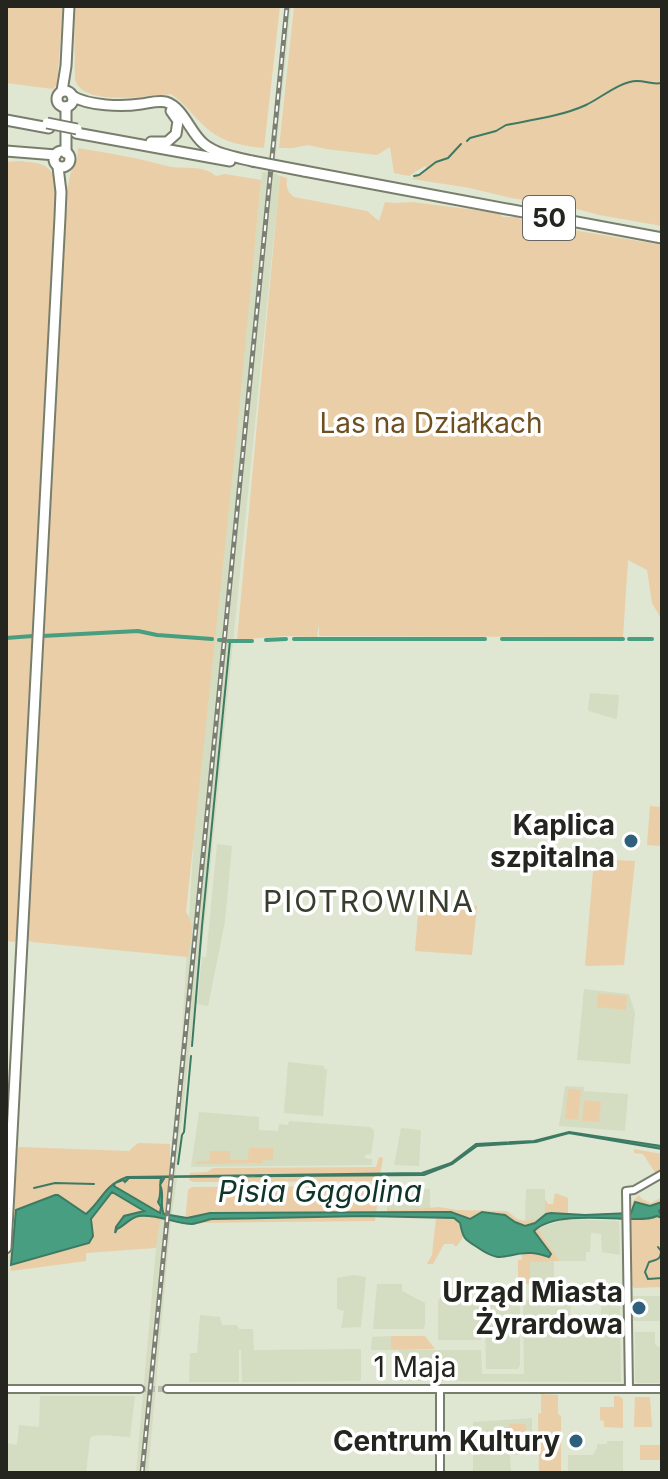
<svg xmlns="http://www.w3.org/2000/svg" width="668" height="1479" font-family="Inter,sans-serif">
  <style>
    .built { fill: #d4ddc2 }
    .green { fill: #eacea7 }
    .water { fill: #489e81; stroke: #3d7a63; stroke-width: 2; fill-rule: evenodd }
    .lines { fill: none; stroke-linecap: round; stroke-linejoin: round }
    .stream { stroke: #3d7a63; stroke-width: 2 }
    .canal { stroke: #489e81; stroke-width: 4 }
    .minor-tunnel { stroke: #b9bfae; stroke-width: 6; stroke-dasharray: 6 3; stroke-linecap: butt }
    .minor-casing { stroke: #787e6c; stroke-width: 10 }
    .major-casing { stroke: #787e6c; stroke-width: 13 }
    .minor { stroke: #fff; stroke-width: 6 }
    .major { stroke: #fff; stroke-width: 9 }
    .rail-casing { stroke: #7c8073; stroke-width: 5 }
    .rail { stroke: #fff; stroke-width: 2; stroke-dasharray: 6; stroke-linecap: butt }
    .major-bridge-casing { stroke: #787e6c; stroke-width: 13; stroke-linecap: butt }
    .major-bridge { stroke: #fff; stroke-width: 9 }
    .poi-dot { fill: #2e5f7d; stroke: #fff; stroke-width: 3 }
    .labels { text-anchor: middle; stroke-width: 7; stroke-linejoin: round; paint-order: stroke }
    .shield { fill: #fff; stroke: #656662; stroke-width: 2 }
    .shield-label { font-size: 26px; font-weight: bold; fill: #23251e }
    .park-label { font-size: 28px; fill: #6d4f20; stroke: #fff }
    .poi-label { font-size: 28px; font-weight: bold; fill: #23251e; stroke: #fff; text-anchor: end }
    .street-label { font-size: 28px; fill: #23251e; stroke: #fff }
    .neighbourhood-label { font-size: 30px; letter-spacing: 2px; fill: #373c2c; stroke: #fff }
    .water-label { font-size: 30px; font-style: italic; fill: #0d3528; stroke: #fff }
  </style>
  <rect width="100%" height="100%" fill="#dfe6d2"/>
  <g class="built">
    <polygon points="285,6 291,6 274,173 280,176 207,900 175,1178 177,1179 171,1219 148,1473 136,1473 156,1248 160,1220 165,1221 181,1049 194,835 262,172 268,172"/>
    <polygon points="590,693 619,695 617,718 615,719 589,711 588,709"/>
    <polygon points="217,844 232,846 225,921 208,1006 197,1004 202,957 206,957"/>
    <polygon points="584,989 629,994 635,1013 630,1064 577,1060"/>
    <polygon points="288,1062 324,1066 324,1069 327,1069 323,1116 284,1113"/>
    <polygon points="565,1086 584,1087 584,1091 628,1094 625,1131 559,1126"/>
    <polygon points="199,1112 259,1117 259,1130 278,1131 279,1124 288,1125 289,1121 370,1127 374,1130 374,1137 371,1154 365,1155 365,1158 372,1159 372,1165 191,1167"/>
    <polygon points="401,1128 421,1130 419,1166 394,1165"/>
    <polygon points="389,1189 430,1189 430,1208 402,1210 387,1208"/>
    <polygon points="526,1189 545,1189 545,1214 536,1222 525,1222"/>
    <polygon points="567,1219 619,1221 620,1255 602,1252 601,1234 591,1233 590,1252 586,1252 586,1261 560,1261 538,1228"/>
    <polygon points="526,1261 554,1261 554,1285 526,1284"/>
    <polygon points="353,1275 366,1277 361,1327 341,1328 344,1311 337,1309 337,1278"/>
    <polygon points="377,1284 402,1284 402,1291 425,1303 425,1325 423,1329 373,1329"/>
    <polygon points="441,1296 518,1297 520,1302 520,1365 518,1369 486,1369 485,1327 482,1327 481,1340 438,1340 438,1301"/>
    <rect x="633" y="1296" width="29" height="25"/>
    <polygon points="558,1298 572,1298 570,1314 575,1315 575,1320 600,1320 602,1300 600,1298 620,1298 621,1382 395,1381 397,1374 399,1373 399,1350 481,1350 482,1374 524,1374 523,1300"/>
    <polygon points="200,1315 220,1317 222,1325 237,1325 239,1329 253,1329 254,1350 361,1349 361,1379 359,1381 242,1382 241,1350 239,1350 239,1382 189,1382 190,1353 197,1353"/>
    <polygon points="635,1332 655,1332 655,1344 658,1347 662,1347 662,1383 638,1383 635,1381"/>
    <polygon points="391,1336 391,1350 371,1350 372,1337"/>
    <polygon points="40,1396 135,1396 130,1437 103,1435 92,1436 90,1439 86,1473 6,1473 6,1443 17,1445 19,1425 39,1427"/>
    <polygon points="532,1418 532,1454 510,1455 511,1473 473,1472 473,1422"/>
    <polygon points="607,1441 623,1441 623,1473 568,1472 568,1455 593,1455 597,1448 597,1444 607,1444"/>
  </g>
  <g class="green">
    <polygon points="6,6 63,6 57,85 53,89 6,83"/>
    <path d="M74 6H280L264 148C242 146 221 142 204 126 193 115 184 103 171 94 149 96 81 107 75 79Z"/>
    <polygon points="294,6 662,6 662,226 599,215 566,206 511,198 470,188 412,179 427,168 425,166 409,176 394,173 390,147 377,155 326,149 308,145 293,148 279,148"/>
    <path d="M78 148C108 153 138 158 167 166 183 170 202 164 216 176L225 174 261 180 235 451 186 912C196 926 190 941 188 957L32 942 25 939 65 199 71 172 77 159Z"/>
    <path d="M19 161C27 162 38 162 45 166 58 174 58 194 58 208L38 548 18 938 15 942 6 941V162Z"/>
    <path d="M280 176 287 178C286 187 287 192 294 197L367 211 379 221 385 202 395 203 412 202 499 213 503 217H517L526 222 557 224 567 229 662 245V620L652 603 647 570 628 560 623 637 319 636V624L317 637 284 636 237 640Z"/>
    <polygon points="650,806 662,807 662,846 647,845"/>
    <polygon points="597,859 635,861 624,965 587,966 585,965 594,860"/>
    <polygon points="419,901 477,906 472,955 415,951"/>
    <polygon points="598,993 627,996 626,1010 597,1007"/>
    <polygon points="568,1089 581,1090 578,1120 565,1119"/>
    <polygon points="584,1100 601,1102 599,1122 582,1121"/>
    <polygon points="138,1143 170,1144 170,1166 165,1221 160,1221 156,1248 86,1253 86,1261 11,1271 10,1259 18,1149 19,1147 129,1151"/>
    <polygon points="249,1148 273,1148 273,1160 263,1160 263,1163 196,1164 196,1161 210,1161 210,1151 230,1151 230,1160 248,1160"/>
    <polygon points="634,1149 662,1154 662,1170 656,1174 643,1154 634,1153"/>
    <polygon points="379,1157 383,1158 380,1175 377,1176 376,1181 193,1182 189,1180 190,1173 207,1172 213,1168 376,1167"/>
    <polygon points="376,1186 379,1189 375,1221 185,1223 188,1190 192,1187"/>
    <polygon points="555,1193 568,1198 568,1213 546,1214 538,1221 545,1214 545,1199 548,1204 553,1204"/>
    <polygon points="639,1195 642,1199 651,1203 662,1197 662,1287 634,1288 632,1286 631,1210 633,1201"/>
    <path d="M439 1207 457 1210 507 1211C518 1220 521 1223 535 1219 540 1235 551 1247 560 1261L530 1262V1284H518V1260H522L521 1253 532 1252 549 1257 551 1255C547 1247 542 1240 536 1233 531 1228 525 1227 519 1224 501 1216 489 1205 470 1220L464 1218 451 1212H387V1208L402 1210Z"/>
    <path d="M436 1218C460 1219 456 1216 463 1237L457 1246H454V1244H444L433 1264H427L432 1255Z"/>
    <polygon points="391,1336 425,1336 435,1349 391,1350"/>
    <polygon points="541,1394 558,1395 558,1414 561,1416 561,1472 539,1472 538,1413 541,1414"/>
    <polygon points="614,1396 619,1396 623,1399 623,1428 604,1427 604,1421 600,1420 600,1407 614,1407"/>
    <polygon points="635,1397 650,1397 652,1427 634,1427"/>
    <rect x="509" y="1424" width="17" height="14"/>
    <rect x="640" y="1445" width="22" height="15"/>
  </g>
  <path class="water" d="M569 1132 662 1146V1149L569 1133 536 1142 477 1146 452 1164 424 1175 165 1177 160 1185C165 1194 159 1206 164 1214L187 1218 210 1213 437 1212H451L470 1219 482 1212 505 1215 515 1222 525 1226 535 1223 546 1214 551 1213 585 1215 631 1213 635 1202 650 1206 662 1202V1208L659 1211 662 1218 657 1216C649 1220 637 1219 627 1219 602 1218 551 1213 534 1231L551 1254 549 1257C543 1255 537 1253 531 1253 504 1252 504 1266 477 1247 464 1239 463 1238 460 1223L454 1218 364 1216 212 1219C206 1220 199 1223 192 1224 176 1224 158 1214 139 1216 129 1218 126 1225 117 1229L115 1233 116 1227 124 1216 144 1211 112 1192 91 1219 93 1236 89 1243 11 1265 16 1210 55 1195H58L86 1214C104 1198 103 1186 127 1177L422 1173 451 1163 476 1144 534 1141ZM129 1178H161C159 1186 162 1194 158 1202L161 1207 160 1213 114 1186 115 1183 123 1180 125 1182Z"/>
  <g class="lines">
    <g class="stream">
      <path d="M467 141 470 138 496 131 506 125C532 120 562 116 586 105 601 98 620 81 637 81 647 81 651 85 662 83"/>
      <polyline points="414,176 419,175 436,162 448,158 461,144"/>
      <polyline points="192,1046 202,926 230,641"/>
      <polyline points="178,1164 182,1135 184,1132 191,1056"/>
      <polyline points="34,1188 55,1183 94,1184"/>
      <path d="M658 1247 661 1251C661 1260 656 1260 649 1262L645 1272 648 1279 662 1278"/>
    </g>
    <g class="canal">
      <polyline points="42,636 138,631 157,635 212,639"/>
      <polyline points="6,638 33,636"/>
      <polyline points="294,639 485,639"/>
      <polyline points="502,639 623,639"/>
      <polyline points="629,639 652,639"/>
      <polyline points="219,640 222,640"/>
      <polyline points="266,640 286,639"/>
      <polyline points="228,641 252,641"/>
    </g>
    <polyline class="minor-tunnel" points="140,1389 167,1389"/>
    <defs>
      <g id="minor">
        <polyline points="6,1389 140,1389"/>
        <polyline points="167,1389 662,1389"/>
        <polyline points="440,1389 440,1473"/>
        <polyline points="629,1389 626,1191 634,1190 662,1174"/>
      </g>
      <g id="major">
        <circle cx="65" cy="99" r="8"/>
        <polyline points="62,91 66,66 69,6"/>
        <path d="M72 96C89 106 122 107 141 104 149 103 158 100 166 102 184 108 190 133 204 144 218 155 236 157 252 161"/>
        <polyline points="66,107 66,153"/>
        <polyline points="6,120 49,128"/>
        <polyline points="76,133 230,161"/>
        <polyline points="151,142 167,142 176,134 178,121 171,111"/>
        <polyline points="6,151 56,155"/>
        <circle cx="62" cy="159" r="8"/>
        <polyline points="304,171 662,238"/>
        <polyline points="6,1248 60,217 61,192 58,167"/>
      </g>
    </defs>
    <use href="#minor" class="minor-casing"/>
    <use href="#major" class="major-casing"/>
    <use href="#minor" class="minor"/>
    <use href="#major" class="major"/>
    <defs>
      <polyline id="rail" points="142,1473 287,6"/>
    </defs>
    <use href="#rail" class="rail-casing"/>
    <use href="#rail" class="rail"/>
    <defs>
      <g id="major-bridge">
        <polyline points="47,123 77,129"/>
        <polyline points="252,161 304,171"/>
      </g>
    </defs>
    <use href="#major-bridge" class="major-bridge-casing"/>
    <use href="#major-bridge" class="major-bridge"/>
  </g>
  <g class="poi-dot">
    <circle cx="631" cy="841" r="8"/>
    <circle cx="639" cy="1308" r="8"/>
    <circle cx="576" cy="1441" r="8"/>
  </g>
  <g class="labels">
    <rect class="shield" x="523" y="196" width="52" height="44" rx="6"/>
    <g class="shield-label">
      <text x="549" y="227">50</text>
    </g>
    <g class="park-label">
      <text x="431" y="433">Las na Działkach</text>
    </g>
    <g class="poi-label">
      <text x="615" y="835">Kaplica<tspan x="615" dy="32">szpitalna</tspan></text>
      <text x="623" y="1302">Urząd Miasta<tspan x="623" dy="32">Żyrardowa</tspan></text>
      <text x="560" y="1451">Centrum Kultury</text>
    </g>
    <g class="street-label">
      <text x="415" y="1377">1 Maja</text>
    </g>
    <g class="neighbourhood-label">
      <text x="369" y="912">PIOTROWINA</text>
    </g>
    <g class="water-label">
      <text x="320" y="1202">Pisia Gągolina</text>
    </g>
  </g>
  <rect width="668" height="1479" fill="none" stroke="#23251e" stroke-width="16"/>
</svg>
